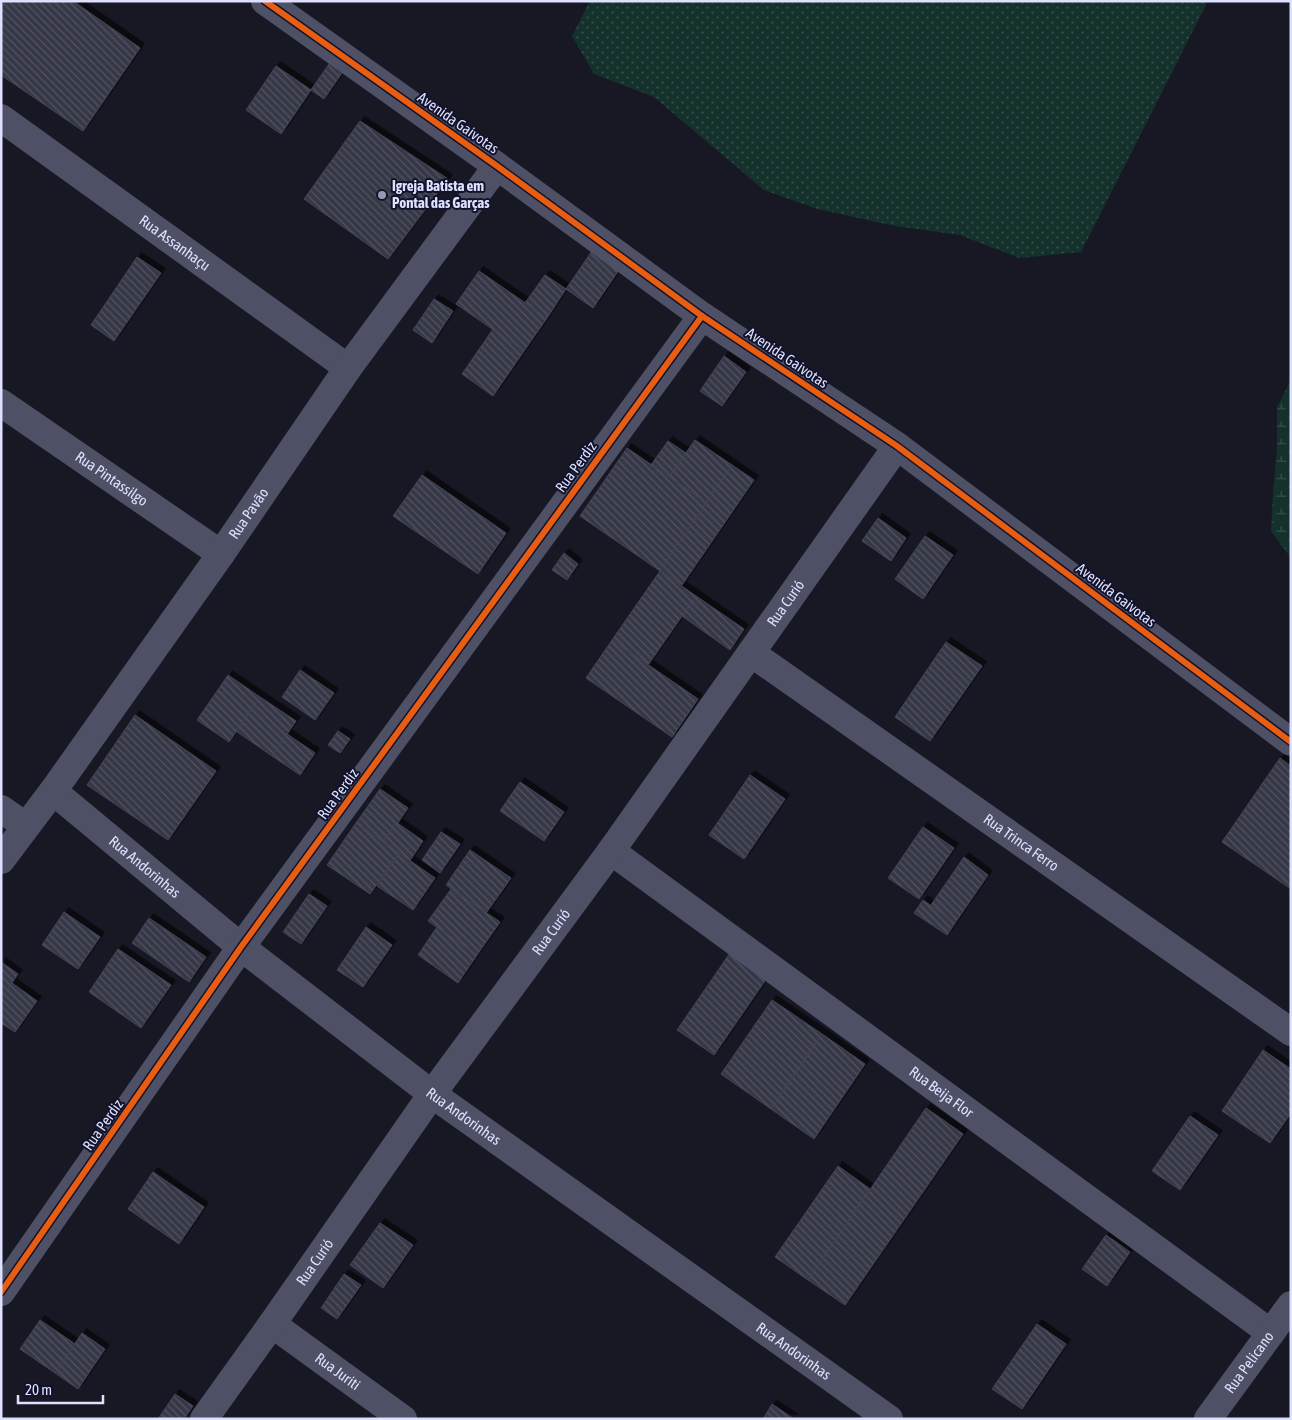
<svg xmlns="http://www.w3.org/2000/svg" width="1292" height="1420" font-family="'Asap Condensed',sans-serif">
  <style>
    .grass { fill: url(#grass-dots) }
    .wetland { fill: url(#wetland-marsh) }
    .building { fill: url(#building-back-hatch); stroke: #434358; filter: url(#shadow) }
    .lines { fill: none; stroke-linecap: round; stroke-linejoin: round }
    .minor { stroke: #4e5165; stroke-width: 28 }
    .cycleway-casing { stroke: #12132b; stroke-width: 9 }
    .cycleway { stroke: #e95d12; stroke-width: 6 }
    .poi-dot { fill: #989ab2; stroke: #12132b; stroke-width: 2 }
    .labels { text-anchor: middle; stroke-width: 4; stroke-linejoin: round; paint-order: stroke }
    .street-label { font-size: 15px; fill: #dde0fe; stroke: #12132b }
    .poi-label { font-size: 15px; font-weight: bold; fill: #dde0fe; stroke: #12132b; text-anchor: start }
  </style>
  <defs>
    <pattern id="grass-dots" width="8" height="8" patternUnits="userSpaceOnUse" patternTransform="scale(1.25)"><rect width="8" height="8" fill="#15312c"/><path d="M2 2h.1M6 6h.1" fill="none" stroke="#374f4c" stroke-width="1.8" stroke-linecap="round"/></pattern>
    <pattern id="wetland-marsh" width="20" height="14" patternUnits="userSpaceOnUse" patternTransform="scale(1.25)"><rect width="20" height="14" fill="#15312c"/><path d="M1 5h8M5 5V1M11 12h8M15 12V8" fill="none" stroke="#374f4c"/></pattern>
    <pattern id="building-back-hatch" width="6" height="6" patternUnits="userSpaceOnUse" patternTransform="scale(1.25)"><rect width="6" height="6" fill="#363746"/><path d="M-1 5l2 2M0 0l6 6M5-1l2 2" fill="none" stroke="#535462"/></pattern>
    <filter id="shadow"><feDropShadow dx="4.5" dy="-4.5" stdDeviation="0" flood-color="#0009"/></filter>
  </defs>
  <rect width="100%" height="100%" fill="#181825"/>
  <polygon class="grass" points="590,1 1208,1 1081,252 1019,258 960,235 895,226 817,209 764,190 654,97 594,74 572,36"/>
  <polygon class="wetland" points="1291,380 1291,558 1271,531 1273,493 1277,448 1277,407"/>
  <g class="building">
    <polygon points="5,1 73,1 140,48 83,131 1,75 1,7"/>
    <polygon points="331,61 344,70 324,99 311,90"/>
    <polygon points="276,66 311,90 281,134 246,110"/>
    <polygon points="360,121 448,179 388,259 304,199"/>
    <polygon points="594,248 621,267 593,308 566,289"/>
    <polygon points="137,257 161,273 114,341 91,325"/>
    <polygon points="479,271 547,318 524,351 456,304"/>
    <polygon points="545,275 566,289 547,318 525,303"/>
    <polygon points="434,299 453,311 432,343 413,330"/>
    <polygon points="493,329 524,351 493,396 462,374"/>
    <polygon points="724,356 746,372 722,406 700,391"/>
    <polygon points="695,440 732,465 707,503 669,477"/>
    <polygon points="668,441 686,453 669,477 651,465"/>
    <polygon points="627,448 707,503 660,571 580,516"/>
    <polygon points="732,465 754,480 682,585 660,570"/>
    <polygon points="422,475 506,533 478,574 393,516"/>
    <polygon points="878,518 906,538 891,561 862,541"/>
    <polygon points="925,536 953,555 923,599 895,579"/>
    <polygon points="564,553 578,564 567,580 552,570"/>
    <polygon points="660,571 696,596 648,665 612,640"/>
    <polygon points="696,596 744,629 730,650 682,616"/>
    <polygon points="612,640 698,699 672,737 586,678"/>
    <polygon points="946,642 982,666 930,741 895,717"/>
    <polygon points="300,670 334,693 315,720 282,697"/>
    <polygon points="228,675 260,697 229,742 197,720"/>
    <polygon points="260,697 296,721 272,756 236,731"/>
    <polygon points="135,715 216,771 168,840 87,785"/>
    <polygon points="338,731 350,739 340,753 328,745"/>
    <polygon points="287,734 315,753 300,775 272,756"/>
    <polygon points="1280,758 1291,766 1291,889 1222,842"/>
    <polygon points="750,775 785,799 744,859 709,835"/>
    <polygon points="520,782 564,812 544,841 500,811"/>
    <polygon points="380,789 408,808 384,843 356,823"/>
    <polygon points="396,822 423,841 407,865 380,846"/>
    <polygon points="356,823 399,853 370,894 327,865"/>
    <polygon points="923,827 954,848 919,899 888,878"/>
    <polygon points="441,832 460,844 440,873 422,860"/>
    <polygon points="470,850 511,878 486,913 446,885"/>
    <polygon points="399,853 435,878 413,910 377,886"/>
    <polygon points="964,857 988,875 955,923 931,905"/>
    <polygon points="451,889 500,922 477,955 428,921"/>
    <polygon points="309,894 327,906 301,944 283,932"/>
    <polygon points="923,900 955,923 947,935 914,913"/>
    <polygon points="64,912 100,937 78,969 42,945"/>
    <polygon points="149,918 206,957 189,982 132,943"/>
    <polygon points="366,927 392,945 363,987 337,970"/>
    <polygon points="437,927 477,955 458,983 418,955"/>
    <polygon points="118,949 171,985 141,1028 89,992"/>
    <polygon points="732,950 769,975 714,1055 677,1030"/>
    <polygon points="1,962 18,974 1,999"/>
    <polygon points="12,983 37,1001 15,1032 1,1023 1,999"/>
    <polygon points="772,1000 822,1034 771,1109 721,1074"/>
    <polygon points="822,1034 865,1064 814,1139 771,1109"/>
    <polygon points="1263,1050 1291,1069 1291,1113 1270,1143 1222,1111"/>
    <polygon points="926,1108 963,1134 845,1305 808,1280"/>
    <polygon points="1190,1116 1218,1135 1180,1190 1152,1171"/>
    <polygon points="838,1166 870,1189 808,1280 775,1257"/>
    <polygon points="153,1172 204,1207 179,1244 128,1209"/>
    <polygon points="380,1223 413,1245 383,1288 350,1265"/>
    <polygon points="1106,1235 1130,1252 1107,1286 1082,1269"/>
    <polygon points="344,1274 361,1285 337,1319 321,1308"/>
    <polygon points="40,1320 75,1344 55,1373 20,1349"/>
    <polygon points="1037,1324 1066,1344 1022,1409 992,1389"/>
    <polygon points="82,1333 105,1349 78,1389 55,1373"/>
    <polygon points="175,1394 193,1406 184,1419 158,1419"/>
    <polygon points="772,1404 794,1419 763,1419"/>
  </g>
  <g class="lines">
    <g class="minor">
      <polyline points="265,1 497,166 702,316 897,446 1291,742"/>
      <path id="s1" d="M1 118 348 368"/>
      <path id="s2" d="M1 403 221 554"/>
      <path id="s3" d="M751 653 1291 1032"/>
      <path id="s4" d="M53 791 241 947 432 1094 889 1419"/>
      <polyline points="1,809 26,826"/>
      <path id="s5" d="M611 851 1271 1333"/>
      <path id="s6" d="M1 860 53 791 221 554 348 368 497 166"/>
      <polyline points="1,1292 241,947 702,316"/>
      <path id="s7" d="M272 1324 403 1419"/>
      <path id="s8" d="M204 1419 272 1324 432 1094 611 851 897 446"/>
      <path id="s9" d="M1208 1419 1291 1305"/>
    </g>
    <defs>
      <g id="cycleway">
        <polyline points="265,1 497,166 702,316 897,446 1291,742"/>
        <polyline points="1,1292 241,947 702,316"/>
      </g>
    </defs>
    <use href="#cycleway" class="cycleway-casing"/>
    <use href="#cycleway" class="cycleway"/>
  </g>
  <circle class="poi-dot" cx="382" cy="195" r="5"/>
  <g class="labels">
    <g class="street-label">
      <text transform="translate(458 123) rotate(35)" y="5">Avenida Gaivotas</text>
      <text dy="5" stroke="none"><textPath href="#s1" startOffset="214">Rua Assanhaçu</textPath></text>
      <text transform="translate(787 358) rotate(34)" y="5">Avenida Gaivotas</text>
      <text transform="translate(576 467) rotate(-54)" y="5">Rua Perdiz</text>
      <text dy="5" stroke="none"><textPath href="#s2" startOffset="134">Rua Pintassilgo</textPath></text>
      <text dy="5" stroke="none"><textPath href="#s6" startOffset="426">Rua Pavão</textPath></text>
      <text transform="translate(1116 595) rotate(37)" y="5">Avenida Gaivotas</text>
      <text dy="5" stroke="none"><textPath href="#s8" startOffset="1002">Rua Curió</textPath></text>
      <text transform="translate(338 794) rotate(-54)" y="5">Rua Perdiz</text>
      <text dy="5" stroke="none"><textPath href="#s3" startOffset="330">Rua Trinca Ferro</textPath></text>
      <text dy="5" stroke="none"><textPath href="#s4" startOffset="119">Rua Andorinhas</textPath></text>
      <text dy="5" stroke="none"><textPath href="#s8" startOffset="598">Rua Curió</textPath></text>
      <text dy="5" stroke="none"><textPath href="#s5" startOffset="409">Rua Beija Flor</textPath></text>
      <text dy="5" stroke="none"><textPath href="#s4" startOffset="524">Rua Andorinhas</textPath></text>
      <text transform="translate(103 1125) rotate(-55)" y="5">Rua Perdiz</text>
      <text dy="5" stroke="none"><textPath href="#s8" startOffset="192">Rua Curió</textPath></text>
      <text dy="5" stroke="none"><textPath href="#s4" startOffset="929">Rua Andorinhas</textPath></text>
      <text dy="5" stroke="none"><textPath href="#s9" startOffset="70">Rua Pelicano</textPath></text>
      <text dy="5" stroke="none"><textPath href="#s7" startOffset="81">Rua Juriti</textPath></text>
    </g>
    <g class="poi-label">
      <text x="392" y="191">Igreja Batista em<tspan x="392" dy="17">Pontal das Garças</tspan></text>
    </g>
  </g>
  <rect width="1292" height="1420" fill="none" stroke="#dde0fe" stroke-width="5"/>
  <path d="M18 1395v8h85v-8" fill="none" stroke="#dde0fe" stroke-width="2.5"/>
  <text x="25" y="1395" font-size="15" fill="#dde0fe" stroke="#12132b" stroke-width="4" paint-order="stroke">20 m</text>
</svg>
